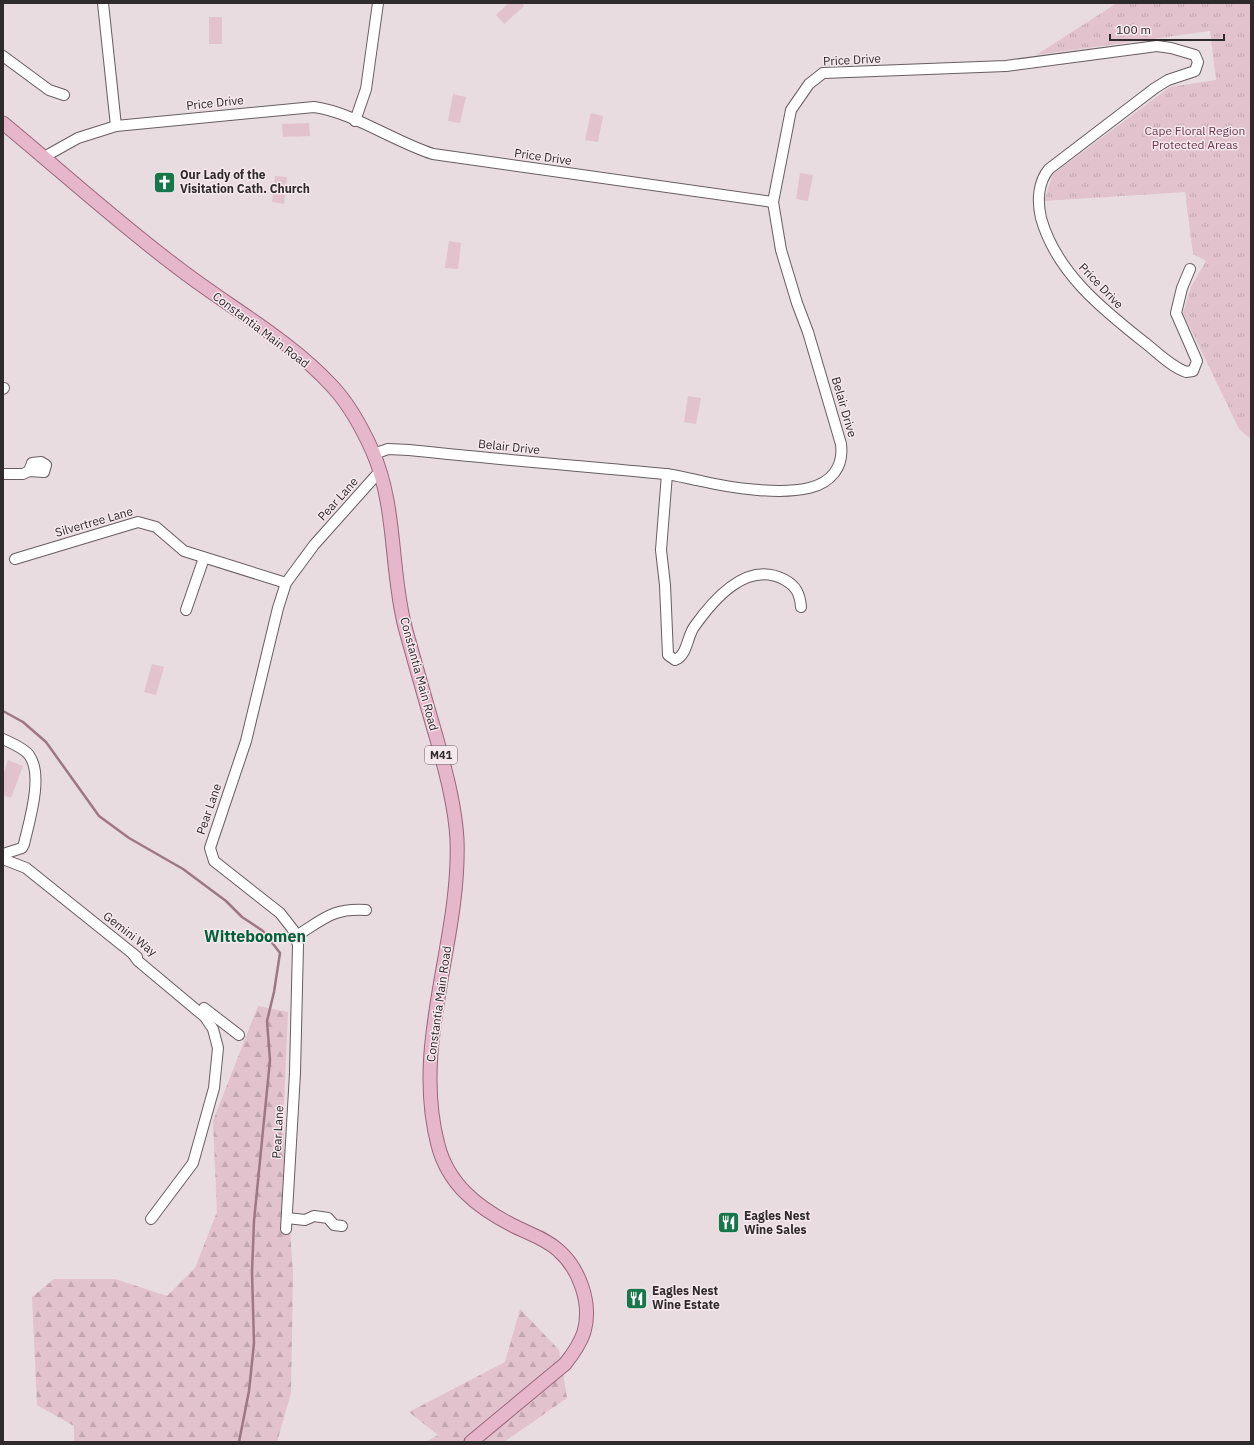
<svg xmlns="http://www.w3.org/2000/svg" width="1254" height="1445" font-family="'IBM Plex Sans',sans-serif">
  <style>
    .grass { fill: #e2c2cd }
    .forest { fill: url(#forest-firs) }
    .park { fill: url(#park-tufts) }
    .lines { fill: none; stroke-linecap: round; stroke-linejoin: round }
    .stream { stroke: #9e7786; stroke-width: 2.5 }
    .minor-casing { stroke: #685d61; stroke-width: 12 }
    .major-casing { stroke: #9b667b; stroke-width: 15 }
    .minor { stroke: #fff; stroke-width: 10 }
    .major { stroke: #e6b6ca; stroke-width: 13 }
    .labels { text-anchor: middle; stroke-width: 3; stroke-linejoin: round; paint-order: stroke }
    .shield { fill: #f5e9ed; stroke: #6a6366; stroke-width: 1 }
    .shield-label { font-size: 11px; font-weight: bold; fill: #2f2a2c }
    .street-label { font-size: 12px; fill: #2f2a2c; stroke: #f5e9ed }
    .park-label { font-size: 12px; fill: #6b344d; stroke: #f5e9ed }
    .poi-label { font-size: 12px; font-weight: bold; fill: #2f2a2c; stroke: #f5e9ed; text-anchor: start }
    .district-label { font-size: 16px; font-weight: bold; fill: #02603a; stroke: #f5e9ed }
  </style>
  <defs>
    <pattern id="forest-firs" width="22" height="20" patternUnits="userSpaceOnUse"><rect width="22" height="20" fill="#e2c2cd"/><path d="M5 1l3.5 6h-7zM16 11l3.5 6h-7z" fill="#c2a7b0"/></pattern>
    <pattern id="park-tufts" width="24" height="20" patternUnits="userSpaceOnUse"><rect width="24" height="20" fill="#e2c2cd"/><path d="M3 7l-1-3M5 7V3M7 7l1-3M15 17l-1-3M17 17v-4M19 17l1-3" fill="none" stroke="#c2a7b0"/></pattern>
  </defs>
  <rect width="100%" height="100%" fill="#e8dce0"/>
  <g class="grass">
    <polygon points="509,3 522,3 524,6 504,24 496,15"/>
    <rect x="209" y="17" width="13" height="27"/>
    <polygon points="453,94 466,97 460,123 448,121"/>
    <polygon points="591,113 603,116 598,142 585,140"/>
    <polygon points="309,123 310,136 283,137 282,124"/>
    <polygon points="800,173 813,175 808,201 796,199"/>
    <polygon points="275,176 287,177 284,204 272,202"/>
    <polygon points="449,241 461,243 458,269 445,268"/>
    <polygon points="688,396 701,398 696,424 684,422"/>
    <polygon points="152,664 164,667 156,695 144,692"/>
    <polygon points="8,760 23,766 11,798 3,795 3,775"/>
  </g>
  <g class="forest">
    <polygon points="258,1006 288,1012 283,1127 293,1274 291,1393 277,1442 74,1442 74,1426 37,1405 32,1297 54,1279 115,1279 167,1296 195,1268 217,1212 213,1121"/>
    <polygon points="520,1309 559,1350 567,1398 504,1442 426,1442 438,1435 409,1412 505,1362"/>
  </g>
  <polygon class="park" points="1117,3 1251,3 1251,439 1239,429 1183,313 1191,287 1206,261 1193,254 1185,192 1044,201 1053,174 1170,87 1216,80 1210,31 1036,55"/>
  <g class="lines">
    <polyline class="stream" points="3,711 23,722 46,742 99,816 129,838 183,869 226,901 242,917 263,931 280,953 274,992 267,1021 270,1060 254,1221 252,1272 254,1343 249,1391 239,1442"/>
    <defs>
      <g id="minor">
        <polyline points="103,3 116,126"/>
        <polyline points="3,56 49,90 64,95"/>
        <polyline points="355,121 366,89 378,3"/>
        <path d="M44 157 78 138 116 126 314 107C352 112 395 142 433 154L773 202"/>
        <polyline points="3,389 4,388"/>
        <path d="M374 454 388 449 409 450C494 459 580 466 665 474 677 475 689 479 701 481 731 488 780 495 809 488 831 483 844 467 841 444L808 332 797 303 781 250 773 202 791 110 809 84 823 73 1006 66 1157 46 1171 48 1195 55 1198 62 1195 71 1168 80 1155 88 1049 169C1038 182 1037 201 1041 218 1056 272 1102 309 1144 342 1157 352 1170 366 1186 372L1193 371 1197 361 1176 313 1182 288 1190 269"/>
        <polyline points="3,474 23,474 29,471 44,472 46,465 41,462 32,463 29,471"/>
        <path d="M667 474 661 550 665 585 668 655 675 660C687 656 687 637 694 627 713 600 747 559 785 580 796 586 800 594 801 607"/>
        <polyline points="15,559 138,522 156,527 184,551 286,583"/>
        <polyline points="186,610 204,558"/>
        <path d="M3 739C11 743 24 748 29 755 44 775 29 822 24 844L22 848 3 854"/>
        <polyline points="3,859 26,868 137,957"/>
        <path d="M296 936C324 919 332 908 366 910"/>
        <polyline points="133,954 138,961 205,1017 213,1029 218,1048 214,1088 193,1163 151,1219"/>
        <polyline points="204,1008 239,1035"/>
        <polyline points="287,1218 305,1220 314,1216 328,1218 334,1225 342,1226"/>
        <polyline points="286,1229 295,1073 298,945 294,931 280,913 214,861 210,848 246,741 278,608 286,583 314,545 380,471"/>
      </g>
      <path id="major" d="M3 123C61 171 117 222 177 267 227 306 289 339 332 386 349 404 362 428 372 450 397 506 390 569 405 627 415 663 425 699 436 736 445 769 455 804 457 839 461 941 411 1043 438 1145 448 1184 477 1207 512 1225 527 1233 545 1238 558 1250 580 1269 592 1304 584 1332 580 1344 573 1354 565 1364L471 1442"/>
    </defs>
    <use href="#minor" class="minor-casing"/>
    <use href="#major" class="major-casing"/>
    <use href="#minor" class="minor"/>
    <use href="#major" class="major"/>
  </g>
  <defs>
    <symbol id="church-square" viewBox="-11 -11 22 22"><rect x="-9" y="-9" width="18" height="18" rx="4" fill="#18764b" stroke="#f5e9ed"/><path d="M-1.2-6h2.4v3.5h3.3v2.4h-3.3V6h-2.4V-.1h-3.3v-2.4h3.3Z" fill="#fff"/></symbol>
    <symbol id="restaurant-square" viewBox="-11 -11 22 22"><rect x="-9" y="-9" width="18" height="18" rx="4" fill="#18764b" stroke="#f5e9ed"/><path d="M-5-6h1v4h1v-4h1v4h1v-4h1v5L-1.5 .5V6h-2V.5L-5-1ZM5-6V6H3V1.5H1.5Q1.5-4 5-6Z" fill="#fff"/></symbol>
  </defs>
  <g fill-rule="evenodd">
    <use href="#church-square" x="152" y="170" width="25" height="25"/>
    <use href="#restaurant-square" x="716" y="1210" width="25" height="25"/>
    <use href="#restaurant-square" x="624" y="1286" width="25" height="25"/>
  </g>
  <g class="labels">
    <rect class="shield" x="425" y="746" width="32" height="18" rx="3"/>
    <g class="shield-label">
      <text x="441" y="759">M41</text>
    </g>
    <g class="street-label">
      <text transform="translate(852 60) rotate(-3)" y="4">Price Drive</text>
      <text transform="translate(215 103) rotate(-6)" y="4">Price Drive</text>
      <text transform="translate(543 157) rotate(8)" y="4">Price Drive</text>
      <text transform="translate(1101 286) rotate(46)" y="4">Price Drive</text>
      <text transform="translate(261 330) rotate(37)" y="4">Constantia Main Road</text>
      <text transform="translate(844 407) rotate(74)" y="4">Belair Drive</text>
      <text transform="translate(509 447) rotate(6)" y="4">Belair Drive</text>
      <text transform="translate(338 499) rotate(-48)" y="4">Pear Lane</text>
      <text transform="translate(94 522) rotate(-16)" y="4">Silvertree Lane</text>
      <text transform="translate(419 674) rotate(75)" y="4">Constantia Main Road</text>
      <text transform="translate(209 809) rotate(-71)" y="4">Pear Lane</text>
      <text transform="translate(130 934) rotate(38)" y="4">Gemini Way</text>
      <text transform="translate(439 1004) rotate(-82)" y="4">Constantia Main Road</text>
      <text transform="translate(278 1132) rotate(-87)" y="4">Pear Lane</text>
    </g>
    <g class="park-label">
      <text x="1195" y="135">Cape Floral Region<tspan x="1195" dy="14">Protected Areas</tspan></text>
    </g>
    <g class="poi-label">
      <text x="180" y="179">Our Lady of the<tspan x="180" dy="14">Visitation Cath. Church</tspan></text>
      <text x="744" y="1220">Eagles Nest<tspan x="744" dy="14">Wine Sales</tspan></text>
      <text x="652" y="1295">Eagles Nest<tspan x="652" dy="14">Wine Estate</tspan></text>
    </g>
    <g class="district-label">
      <text x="255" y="942">Witteboomen</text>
    </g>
  </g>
  <rect width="1254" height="1445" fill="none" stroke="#2f2a2c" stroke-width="8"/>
  <path d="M1110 34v6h114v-6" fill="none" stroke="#2f2a2c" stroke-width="2"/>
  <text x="1116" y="34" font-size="12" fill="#2f2a2c" stroke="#f5e9ed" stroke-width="3" paint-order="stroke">100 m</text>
</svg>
